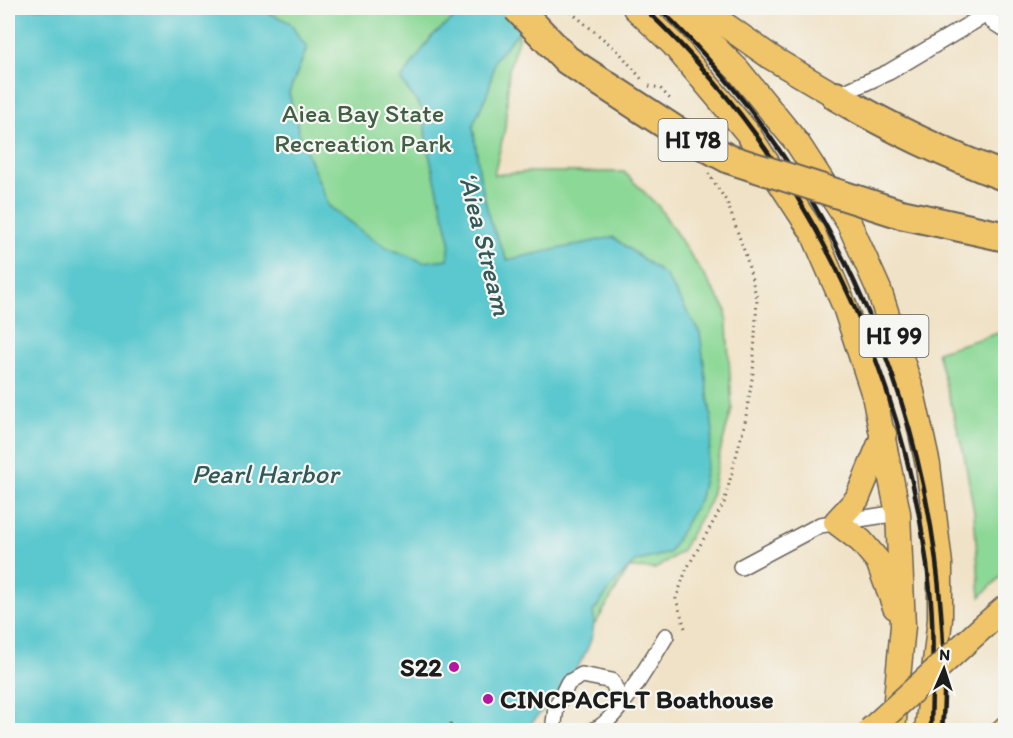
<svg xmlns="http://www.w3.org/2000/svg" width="1013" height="738" font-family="Itim,sans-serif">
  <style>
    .green { fill: #8cd896; stroke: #547a59; stroke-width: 1.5 }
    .water { fill: #5ac8ce; stroke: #3b7275; stroke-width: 1.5 }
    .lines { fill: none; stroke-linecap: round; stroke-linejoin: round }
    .street-casing { stroke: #666158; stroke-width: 18 }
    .primary-casing { stroke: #666158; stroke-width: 27 }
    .highway-casing { stroke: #666158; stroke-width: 32 }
    .path { stroke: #666158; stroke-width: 3; stroke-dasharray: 1.5 4.5; stroke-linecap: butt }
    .street { stroke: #fff; stroke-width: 15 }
    .primary { stroke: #f0c469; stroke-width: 24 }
    .highway { stroke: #f0c469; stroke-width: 28 }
    .rail { stroke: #1c1c1c; stroke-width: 4.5 }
    .primary-bridge-casing { stroke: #666158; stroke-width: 27; stroke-linecap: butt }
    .highway-bridge-casing { stroke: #666158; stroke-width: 32; stroke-linecap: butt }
    .primary-bridge { stroke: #f0c469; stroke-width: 24 }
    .highway-bridge { stroke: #f0c469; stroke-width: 28 }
    .poi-dot { fill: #b5179e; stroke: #f6f6f2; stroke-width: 2 }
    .labels { text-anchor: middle; stroke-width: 4.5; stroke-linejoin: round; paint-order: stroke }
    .shield { fill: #f6f6f2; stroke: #5d5d5c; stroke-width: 1.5 }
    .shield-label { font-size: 24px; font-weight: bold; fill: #1c1c1c }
    .park-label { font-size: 26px; fill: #435e47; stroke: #f6f6f2 }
    .poi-label { font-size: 26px; font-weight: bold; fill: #1c1c1c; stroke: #f6f6f2; text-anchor: end }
    .water-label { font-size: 27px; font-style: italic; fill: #32585a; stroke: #f6f6f2 }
  </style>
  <rect width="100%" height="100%" fill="#f6f6f2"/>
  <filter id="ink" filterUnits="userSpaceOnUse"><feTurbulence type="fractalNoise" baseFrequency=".0167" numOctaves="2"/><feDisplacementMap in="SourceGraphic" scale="12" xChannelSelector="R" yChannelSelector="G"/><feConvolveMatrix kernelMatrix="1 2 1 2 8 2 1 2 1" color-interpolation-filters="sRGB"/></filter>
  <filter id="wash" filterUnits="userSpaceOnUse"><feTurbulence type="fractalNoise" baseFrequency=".008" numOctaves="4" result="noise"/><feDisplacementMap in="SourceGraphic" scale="24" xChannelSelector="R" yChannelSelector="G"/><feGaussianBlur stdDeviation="1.35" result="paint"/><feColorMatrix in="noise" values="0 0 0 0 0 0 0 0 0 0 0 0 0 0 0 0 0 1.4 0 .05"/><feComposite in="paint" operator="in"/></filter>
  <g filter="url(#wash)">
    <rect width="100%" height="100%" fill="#f0e2c6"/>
    <g class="green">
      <polygon points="244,8 510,8 521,18 453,33 450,241 456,284 330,221"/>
      <polygon points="521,29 509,69 505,128 494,175 529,172 624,172 659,207 726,309 732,409 721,448 710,501 681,552 655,569 629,568 596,623 583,628 515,285 485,239 465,88"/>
      <polygon points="1005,331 1005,572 980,597 974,512 964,454 937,352"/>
    </g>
    <path class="water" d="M8 8H258L289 22 307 48 289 93 300 136 329 206 365 234 386 247 423 262 448 259 450 241 426 142 424 112 401 80 432 36 465 10 471 8H500L521 29 495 59 489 89 473 125 480 178 490 221 507 260 613 237 666 276 700 333 713 432 700 498 669 553 635 562 617 580 593 612C602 654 549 700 526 730H8Z"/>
  </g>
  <g filter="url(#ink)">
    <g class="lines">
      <defs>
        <g id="street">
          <path d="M983 8C987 18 995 25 1006 29"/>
          <polyline points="836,96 889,72 985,15 994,8"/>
          <polyline points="741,567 820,525 898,513"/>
          <polyline points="553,730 556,708 568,683 582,675 612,681 622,704"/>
          <path d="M593 730C615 725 653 657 666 636"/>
        </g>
        <g id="primary">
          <polyline points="635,8 673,44 747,132 813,233 845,307 874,395 898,513 903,626 893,730"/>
          <polyline points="675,8 737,69 798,144 849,223 879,290 912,392 928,465 940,564 940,619 927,730"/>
          <polyline points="701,8 772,58 836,96"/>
          <polyline points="884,434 857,499 836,522 861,541 878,561 895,607"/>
          <polyline points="983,627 1006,607"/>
          <polyline points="1004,730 1006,728"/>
        </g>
        <g id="highway">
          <path d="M836 96C890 128 947 155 1006 177"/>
          <polyline points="901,214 1006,237"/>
        </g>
      </defs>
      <use href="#street" class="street-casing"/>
      <use href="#primary" class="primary-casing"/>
      <use href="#highway" class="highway-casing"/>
      <g class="path">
        <polyline points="566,8 619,52 644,82"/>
        <polyline points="649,86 660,88 670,99"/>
        <polyline points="685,628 676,599 686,570 724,503 745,422 753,373 757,299 746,256 727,202 708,173"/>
        <polyline points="447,730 452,722"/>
      </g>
      <use href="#street" class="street"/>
      <use href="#primary" class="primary"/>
      <use href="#highway" class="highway"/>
      <g class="rail">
        <path d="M644 8C803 157 904 365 929 581 935 630 932 681 931 730"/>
        <path d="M659 8C823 166 925 385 941 612 944 651 946 692 942 730"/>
      </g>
      <defs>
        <polyline id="primary-bridge" points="870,730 983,627"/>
        <polyline id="highway-bridge" points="517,8 567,60 673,129 729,159 901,214"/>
      </defs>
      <use href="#primary-bridge" class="primary-bridge-casing"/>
      <use href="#highway-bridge" class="highway-bridge-casing"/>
      <use href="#primary-bridge" class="primary-bridge"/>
      <use href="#highway-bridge" class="highway-bridge"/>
    </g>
  </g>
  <g class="poi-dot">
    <circle cx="454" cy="667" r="6"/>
    <circle cx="488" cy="699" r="6"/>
  </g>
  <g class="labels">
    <g class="shield">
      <rect x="658.5" y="119" width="69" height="42" rx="4.5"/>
      <rect x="859.5" y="315" width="69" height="42" rx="4.5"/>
    </g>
    <g class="shield-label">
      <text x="693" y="148">HI 78</text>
      <text x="894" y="344">HI 99</text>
    </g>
    <g class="park-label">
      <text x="363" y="122">Aiea Bay State<tspan x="363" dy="30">Recreation Park</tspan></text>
    </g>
    <g class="poi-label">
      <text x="442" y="676">S22</text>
      <text x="500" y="708" text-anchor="start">CINCPACFLT Boathouse</text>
    </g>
    <g class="water-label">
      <text transform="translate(485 244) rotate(76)" y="9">ʻAiea Stream</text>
      <text x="265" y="483">Pearl Harbor</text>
    </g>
  </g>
  <rect width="1013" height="738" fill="none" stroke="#f6f6f2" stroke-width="30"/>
  <g transform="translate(944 669) rotate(3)" stroke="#f6f6f2" stroke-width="4.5" paint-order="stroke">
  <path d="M0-4.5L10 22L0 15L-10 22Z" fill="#1c1c1c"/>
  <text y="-9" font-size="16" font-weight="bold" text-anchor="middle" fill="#1c1c1c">N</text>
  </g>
</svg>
